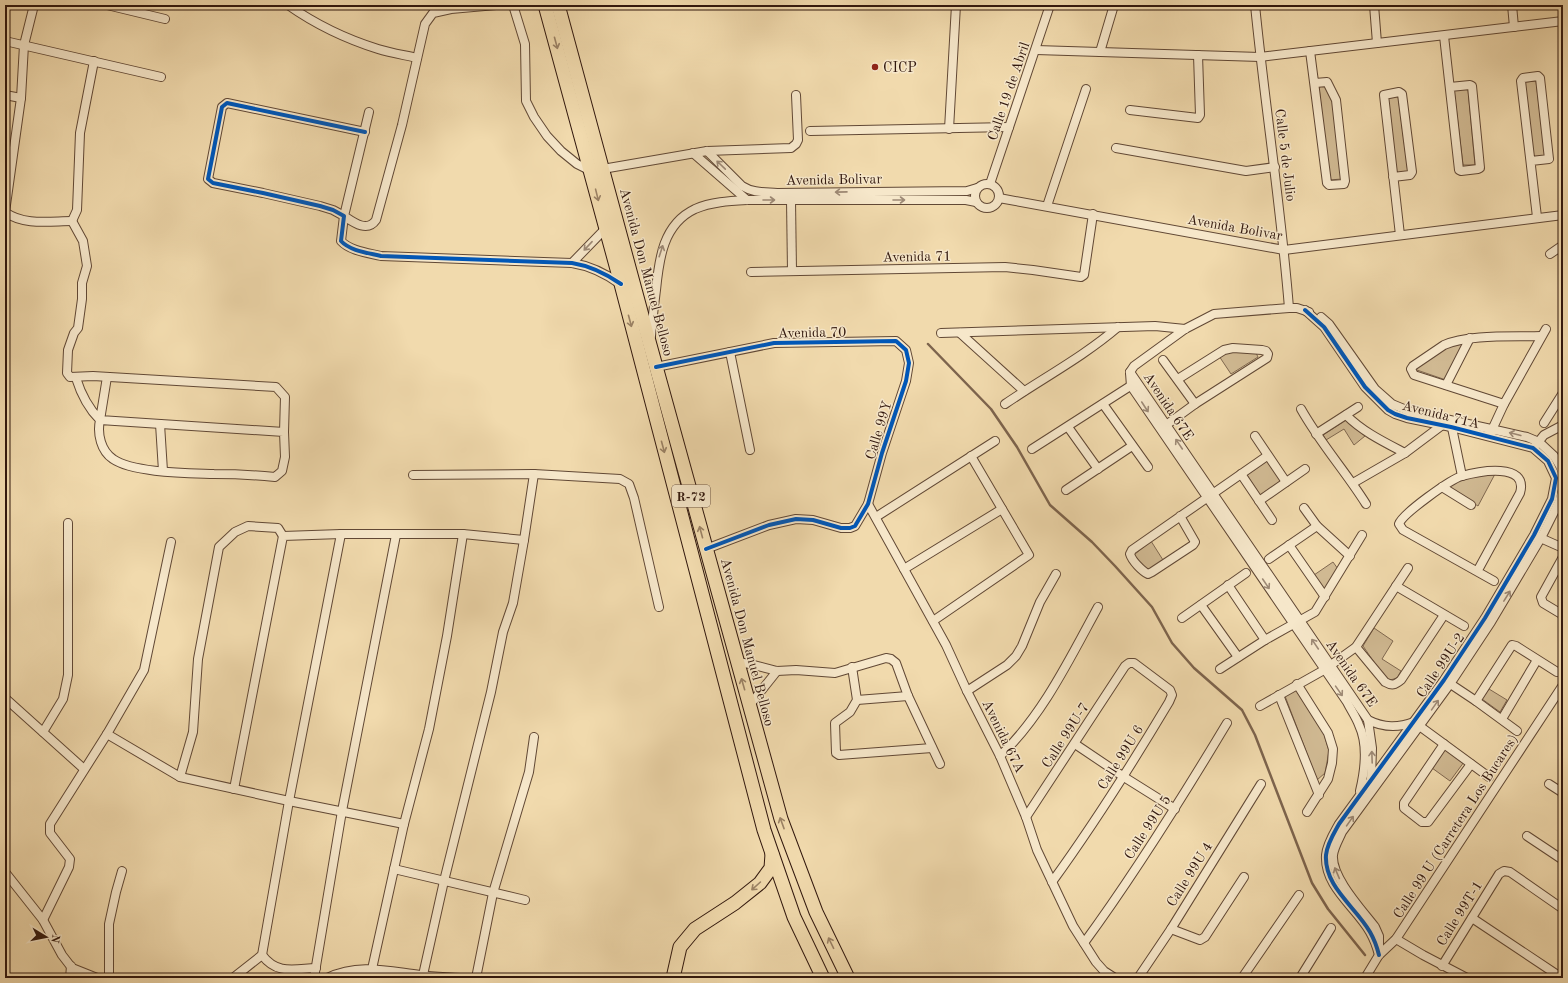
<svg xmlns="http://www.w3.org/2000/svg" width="1568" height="983" font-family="'Old Standard TT',serif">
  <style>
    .green { fill: #d0b992; stroke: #806850 }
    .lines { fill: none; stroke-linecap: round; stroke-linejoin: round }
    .stream { stroke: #7d644d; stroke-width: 2.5 }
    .street-casing { stroke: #614835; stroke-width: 10 }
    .primary-casing { stroke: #31170d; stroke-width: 15 }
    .street { stroke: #f6e7ca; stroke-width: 8 }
    .primary { stroke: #f1daad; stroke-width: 13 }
    .cycleway-casing { stroke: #f6e7ca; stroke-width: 6 }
    .cycleway { stroke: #0057b8; stroke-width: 4 }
    .oneway { stroke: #9b8265 }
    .oneway2 { stroke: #9d8975 }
    .poi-dot { fill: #8f2418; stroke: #f6e7ca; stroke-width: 1.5 }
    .labels { text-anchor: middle; stroke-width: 3; stroke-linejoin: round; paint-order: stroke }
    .shield { fill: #f6e7ca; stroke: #6c5546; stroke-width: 1 }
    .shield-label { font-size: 13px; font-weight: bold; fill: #31170d }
    .poi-label { font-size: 14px; fill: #31170d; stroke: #f6e7ca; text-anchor: start }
    .street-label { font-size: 14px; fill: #31170d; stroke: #f6e7ca }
  </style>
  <rect width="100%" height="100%" fill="#f1daad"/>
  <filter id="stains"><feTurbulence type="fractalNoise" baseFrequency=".005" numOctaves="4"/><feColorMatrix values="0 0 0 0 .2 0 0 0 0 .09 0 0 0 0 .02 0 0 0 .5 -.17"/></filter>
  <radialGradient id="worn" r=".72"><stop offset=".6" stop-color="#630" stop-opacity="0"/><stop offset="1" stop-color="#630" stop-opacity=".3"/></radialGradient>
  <g class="green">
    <polygon points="1536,81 1545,156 1533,157 1525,82"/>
    <polygon points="1327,85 1334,98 1342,179 1329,180 1319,87"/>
    <polygon points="1468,89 1475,165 1463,165 1454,90"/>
    <polygon points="1398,95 1408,172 1396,173 1388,97"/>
    <polygon points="1463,344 1446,380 1414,369 1450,346"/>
    <polygon points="1231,350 1256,353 1258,357 1231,374 1219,356"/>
    <polygon points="1346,420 1365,436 1354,445 1344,429 1326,440 1323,435"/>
    <polygon points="1267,461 1281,481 1260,495 1247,475"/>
    <polygon points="1495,474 1478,506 1448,487 1470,475"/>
    <polygon points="1151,541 1163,560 1149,572 1134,555"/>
    <polygon points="1333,562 1338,569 1324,591 1314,575"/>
    <polygon points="1374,628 1393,641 1382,659 1401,671 1397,678 1387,681 1363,646"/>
    <polygon points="1489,689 1507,700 1500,712 1482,699"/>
    <polygon points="1296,690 1324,734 1329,751 1325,773 1317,780 1285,696"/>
    <polygon points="1446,748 1464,762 1450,781 1432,768"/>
  </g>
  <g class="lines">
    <polyline class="stream" points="928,344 991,409 1017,447 1050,505 1092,542 1115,566 1152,607 1172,643 1194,668 1242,710 1255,735 1312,883 1328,909 1365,955"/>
    <defs>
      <g id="street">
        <path d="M34 5 24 45 21 98 5 212C24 226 51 221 72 221"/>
        <polyline points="107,5 165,19"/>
        <path d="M288 5C315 24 346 39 378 49 391 53 404 55 417 58"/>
        <polyline points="513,5 525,44 526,101 534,117 547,136 561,151 577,164 591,171 707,151 791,148 796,144 798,140 796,95"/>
        <path d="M1255 5C1265 106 1281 207 1289 308"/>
        <polyline points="1374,5 1377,43"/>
        <polyline points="1512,5 1514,27"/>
        <polyline points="1444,36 1459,170 1461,171 1478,169 1480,168 1472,86 1470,85 1450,87"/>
        <polyline points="5,41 161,77"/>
        <polyline points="1036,50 1260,57 1563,21"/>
        <polyline points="1310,51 1327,183 1329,185 1344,184 1345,181 1336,100 1327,82 1315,83"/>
        <polyline points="1100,52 1114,5"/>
        <polyline points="5,95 21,98"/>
        <polyline points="1130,110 1198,118 1200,115 1198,55"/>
        <path d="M369 112 344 216C353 222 367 233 376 220L402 125 425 24 433 13 451 9 496 5"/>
        <polyline points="949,129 956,5"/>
        <polyline points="810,131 1009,127"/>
        <path d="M365 132 227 103 222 107 208 179 213 183 263 193 320 206 333 210 344 216 341 241C350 251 369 253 381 256L572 263C591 266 605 273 620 284"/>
        <polyline points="1116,148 1246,171 1275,167"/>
        <path d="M707 151 742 186C753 193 764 192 777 193L967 191 977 188"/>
        <polyline points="693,153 747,200"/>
        <polyline points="1531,161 1549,159 1540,78 1538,76 1523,78 1521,81 1537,217"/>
        <polyline points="1393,177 1410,175 1412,172 1402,94 1399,92 1384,95 1400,235"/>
        <polyline points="990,184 1050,5"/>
        <circle cx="987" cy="196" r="12"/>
        <polyline points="999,198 1284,250 1563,215"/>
        <polyline points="791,200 792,271"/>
        <polyline points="1047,206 1086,89"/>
        <polyline points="72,221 83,241 87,266 82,283 82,299 78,328 74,333 68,350 67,373 70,377 93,376 276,387 285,397 284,432"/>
        <polyline points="72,221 77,210 80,133 94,61"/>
        <polyline points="1550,254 1563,245"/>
        <polyline points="572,263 605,229"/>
        <polyline points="751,272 1005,267 1033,270 1081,277 1084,275 1093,214"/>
        <path d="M1305 310 1324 327 1365 387 1388 410 1395 414 1407 418 1451 427 1533 448 1548 461 1556 478 1552 499 1534 535 1485 618 1444 680 1339 824C1334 833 1327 844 1326 855 1324 887 1356 907 1370 932 1374 939 1377 947 1379 955"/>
        <polyline points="1321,317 1329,324 1375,389 1392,404 1409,411 1491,429 1527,437 1539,442 1554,456 1560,466 1563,475"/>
        <polyline points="941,333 1155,326 1185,329"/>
        <polyline points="960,333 1024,391"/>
        <path d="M651 336C652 321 654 306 656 290 659 259 663 224 695 209 711 202 729 201 747 200H966L976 202"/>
        <polyline points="730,352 750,450"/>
        <polyline points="1163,360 1195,404"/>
        <polyline points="656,367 774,343 896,341 906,350 909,363 906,381 882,453 868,504 855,526 850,528 841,528 813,520 796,519 769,525 706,549"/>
        <polyline points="1130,372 1134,366 1185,329 1214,314 1289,308 1297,308 1309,312"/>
        <polyline points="1130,372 1368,720 1372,748 1371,779"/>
        <path d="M1130 373 1131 386 1347 702C1351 710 1356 717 1359 725 1368 744 1365 770 1360 791"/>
        <path d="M76 378C81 394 88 408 100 420L284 432 285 457 282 471 275 477C255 475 234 474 214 474 189 473 133 473 113 459 101 451 97 434 100 420L107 377"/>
        <polyline points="1446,385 1470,338"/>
        <path d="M1005 404C1043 378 1083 357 1118 327"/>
        <polyline points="1103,404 1148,467"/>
        <path d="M1504 404 1414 375 1411 369 1413 366 1444 345C1468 334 1514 337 1541 336"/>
        <path d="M1301 409C1320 443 1346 472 1366 504"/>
        <path d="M1346 415C1363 432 1384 442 1405 453"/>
        <polyline points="1451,423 1462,476"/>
        <polyline points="1544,423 1563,393"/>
        <polyline points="160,424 163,471"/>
        <polyline points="1068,427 1098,469"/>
        <polyline points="1162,428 1195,404 1267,358 1268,354 1266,351 1262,350 1233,348 1224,350 1178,379"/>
        <polyline points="1491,432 1504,404 1546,329"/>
        <polyline points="1316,434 1358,407"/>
        <polyline points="1255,436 1286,482"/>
        <polyline points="1535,446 1544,435 1563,425"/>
        <polyline points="1032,449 1135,383"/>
        <polyline points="1241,474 1272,520"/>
        <polyline points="413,475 534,474 620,479 629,484 634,498 659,607"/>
        <polyline points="1353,483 1405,453 1441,426 1442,423"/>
        <polyline points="1442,487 1471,505"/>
        <polyline points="1066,490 1132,446"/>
        <polyline points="1259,501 1305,469"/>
        <polyline points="868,504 946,645 967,691 1000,756 1026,817 1037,850 1073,926 1096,962 1104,971 1115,978"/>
        <polyline points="1304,508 1317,526 1350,556"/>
        <path d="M1180 516 1195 542 1193 545 1152 572 1148 574C1142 571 1132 561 1130 554L1132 550 1267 456"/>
        <polyline points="876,517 995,441"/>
        <polyline points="1536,536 1563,548"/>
        <polyline points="1289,545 1325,597"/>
        <polyline points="1563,557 1541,597 1543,603 1563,615"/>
        <polyline points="1269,559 1317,526"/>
        <polyline points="904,569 1002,509"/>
        <path d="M1478 570 1520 493C1529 462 1478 471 1462 476 1451 479 1402 514 1399 524L1403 530 1494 581"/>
        <polyline points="1228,585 1265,640"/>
        <polyline points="1396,586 1464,626"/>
        <polyline points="1201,605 1238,657"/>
        <polyline points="1182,618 1246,573"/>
        <polyline points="933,621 1029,555 971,456"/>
        <path d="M1356 647 1385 682C1392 686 1395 685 1401 680L1444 615"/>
        <polyline points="737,662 750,664 777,671 796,670 835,673 886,658 891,659 896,663 908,696 940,764"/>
        <polyline points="852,667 857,700 850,712 835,723 836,753 839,755 932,748"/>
        <polyline points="1220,669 1265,640 1315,612 1362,535"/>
        <polyline points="1446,681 1476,701 1517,731"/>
        <polyline points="1297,684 1328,733 1333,749 1332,763 1328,779 1307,812"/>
        <polyline points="967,691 1007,665 1016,656 1022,646 1040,602 1056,574"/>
        <polyline points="1279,695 1319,795"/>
        <polyline points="5,698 84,769"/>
        <polyline points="857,700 908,696"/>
        <polyline points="1476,701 1512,645 1516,646 1557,672"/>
        <polyline points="749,706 777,671"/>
        <polyline points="1260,706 1324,670 1356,647 1408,568"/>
        <polyline points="1502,719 1537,660"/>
        <path d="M1368 720C1384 728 1398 728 1414 722L1489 777"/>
        <polyline points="43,732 63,699 68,675 68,523"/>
        <polyline points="107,734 180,777 289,801 404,824"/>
        <polyline points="1075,744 1124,777 1175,809"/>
        <polyline points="1444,744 1404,803 1404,808 1422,822 1428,822 1471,764"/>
        <path d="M1000 756C1043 715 1070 658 1098 607"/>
        <polyline points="180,777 193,732 198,659 219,547 235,532 248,526 278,528 283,536"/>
        <polyline points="1549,784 1563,793"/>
        <polyline points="234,789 283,536 341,534 463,534 524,540"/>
        <path d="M1026 817 1125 666 1129 663H1134L1170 690 1172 695 1169 702C1132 764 1094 824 1052 882"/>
        <polyline points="1527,836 1563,860"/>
        <polyline points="394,869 525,900"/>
        <polyline points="5,872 43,920 62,955 72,968 97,978"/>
        <polyline points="1472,918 1562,978"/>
        <polyline points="43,920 69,867 70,859 50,833 50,824 107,734 144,670 171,542"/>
        <polyline points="1171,929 1200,940 1205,937 1244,877"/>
        <polyline points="1396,939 1423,955 1467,978"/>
        <path d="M1084 943C1136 872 1182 798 1227 723"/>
        <path d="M1379 946V936L1375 927C1362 910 1331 877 1333 855 1334 847 1339 839 1342 832L1450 684 1491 622 1541 538 1559 502 1563 489"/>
        <path d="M262 955C277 975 294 969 316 968"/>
        <polyline points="1442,966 1499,874 1504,871 1510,872 1563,909"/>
        <polyline points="372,969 404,824 429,729 447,636 463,534"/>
        <polyline points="423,975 444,881 491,692 503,632 513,603 524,540 534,474"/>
        <polyline points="70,978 71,966"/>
        <polyline points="109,978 109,924 116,892 122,871"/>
        <polyline points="233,978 262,955 289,801 341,534"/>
        <polyline points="314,978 342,811 396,535"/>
        <path d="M327 978C359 963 387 971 420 975 434 977 447 977 460 978"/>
        <polyline points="476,978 493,893 529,772 534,737"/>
        <polyline points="1138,978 1171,929 1261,784"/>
        <polyline points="1242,978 1299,895"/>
        <polyline points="1300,978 1331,928"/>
        <polyline points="1365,978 1379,955 1396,939 1563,685"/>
      </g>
      <g id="primary">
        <polyline points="545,5 621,284 764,830 794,917 823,978"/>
        <polyline points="558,5 650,345 781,819 816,912 848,978"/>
        <polyline points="673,978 680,947 695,929 735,903 760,883 771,868 772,854"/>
      </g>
    </defs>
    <use href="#street" class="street-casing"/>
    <use href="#primary" class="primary-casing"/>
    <use href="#street" class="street"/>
    <use href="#primary" class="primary"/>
    <defs>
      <g id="cycleway">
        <path d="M365 132 227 103 222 107 208 179 213 183 263 193 320 206 333 210 344 216 341 241C350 251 369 253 381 256L572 263C591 266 605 273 621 284"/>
        <path d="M1305 310 1324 327 1365 387 1388 410 1395 414 1407 418 1451 427 1533 448 1548 461 1556 478 1552 499 1534 535 1485 618 1444 680 1339 824C1334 833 1327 844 1326 855 1324 887 1356 907 1370 932 1374 939 1377 947 1379 955"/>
        <polyline points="656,367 774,343 896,341 906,350 909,363 906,381 882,453 868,504 855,526 850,528 841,528 813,520 796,519 769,525 706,549"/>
      </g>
    </defs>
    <use href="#cycleway" class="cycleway-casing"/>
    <use href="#cycleway" class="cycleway"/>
  </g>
  <defs><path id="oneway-shaft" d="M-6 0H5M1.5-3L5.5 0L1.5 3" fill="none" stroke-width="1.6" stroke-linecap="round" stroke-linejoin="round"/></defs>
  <g class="oneway">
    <use href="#oneway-shaft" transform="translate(556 43) rotate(75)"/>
    <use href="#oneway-shaft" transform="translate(597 195) rotate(76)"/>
    <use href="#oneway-shaft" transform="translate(630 321) rotate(75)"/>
    <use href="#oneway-shaft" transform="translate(663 447) rotate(75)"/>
    <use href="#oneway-shaft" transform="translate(701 532) rotate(-105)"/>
    <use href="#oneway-shaft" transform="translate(743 684) rotate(-106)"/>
    <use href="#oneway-shaft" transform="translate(782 823) rotate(-110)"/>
    <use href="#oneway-shaft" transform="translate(756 886) rotate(138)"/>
    <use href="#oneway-shaft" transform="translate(831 943) rotate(-116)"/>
  </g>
  <g class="oneway2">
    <use href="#oneway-shaft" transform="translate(721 165) rotate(-136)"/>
    <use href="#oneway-shaft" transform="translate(841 192) rotate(179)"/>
    <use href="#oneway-shaft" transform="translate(769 200)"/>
    <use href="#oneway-shaft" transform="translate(899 200)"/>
    <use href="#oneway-shaft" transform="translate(588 246) rotate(133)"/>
    <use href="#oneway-shaft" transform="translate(661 251) rotate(-72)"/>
    <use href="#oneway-shaft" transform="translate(1145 407) rotate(57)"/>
    <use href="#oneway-shaft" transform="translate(1515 434) rotate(-166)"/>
    <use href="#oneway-shaft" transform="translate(1179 444) rotate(-124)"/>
    <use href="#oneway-shaft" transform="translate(1266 584) rotate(56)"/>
    <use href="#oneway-shaft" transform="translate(1507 596) rotate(-58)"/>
    <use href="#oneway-shaft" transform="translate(1315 644) rotate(-124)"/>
    <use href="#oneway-shaft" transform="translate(1339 691) rotate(55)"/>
    <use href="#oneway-shaft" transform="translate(1435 705) rotate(-55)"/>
    <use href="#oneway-shaft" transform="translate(1372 757) rotate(-92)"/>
    <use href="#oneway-shaft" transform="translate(1350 821) rotate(-55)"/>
    <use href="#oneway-shaft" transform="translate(1337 873) rotate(-113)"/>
  </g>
  <circle class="poi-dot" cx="875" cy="67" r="4"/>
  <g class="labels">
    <rect class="shield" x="672" y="485" width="38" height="22" rx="3"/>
    <g class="shield-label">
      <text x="691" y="501">R-72</text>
    </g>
    <g class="poi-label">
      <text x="883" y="72">CICP</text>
    </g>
    <g class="street-label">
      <text transform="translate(1008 91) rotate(-71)" y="5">Calle 19 de Abril</text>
      <text transform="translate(1286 155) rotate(83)" y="5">Calle 5 de Julio</text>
      <text transform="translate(834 179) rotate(-1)" y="5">Avenida Bolivar</text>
      <text transform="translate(1235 227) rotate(10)" y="5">Avenida Bolivar</text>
      <text transform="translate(917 256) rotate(-1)" y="5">Avenida 71</text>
      <text transform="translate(647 272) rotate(75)" y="5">Avenida Don Manuel Belloso</text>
      <text transform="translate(812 332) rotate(-1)" y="5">Avenida 70</text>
      <text transform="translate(1169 406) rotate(56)" y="5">Avenida 67E</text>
      <text transform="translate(1441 414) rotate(14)" y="5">Avenida 71A</text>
      <text transform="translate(878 430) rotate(-73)" y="5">Calle 99Y</text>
      <text transform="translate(748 642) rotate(75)" y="5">Avenida Don Manuel Belloso</text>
      <text transform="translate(1440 665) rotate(-56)" y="5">Calle 99U-2</text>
      <text transform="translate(1352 673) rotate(55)" y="5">Avenida 67E</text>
      <text transform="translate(1065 735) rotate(-57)" y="5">Calle 99U-7</text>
      <text transform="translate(1004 736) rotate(64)" y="5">Avenida 67A</text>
      <text transform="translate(1120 757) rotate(-58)" y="5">Calle 99U 6</text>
      <text transform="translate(1455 826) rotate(-57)" y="5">Calle 99 U (Carretera Los Bucares)</text>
      <text transform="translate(1147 827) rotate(-57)" y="5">Calle 99U 5</text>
      <text transform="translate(1189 874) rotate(-58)" y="5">Calle 99U 4</text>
      <text transform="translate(1459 913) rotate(-58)" y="5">Calle 99T-1</text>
    </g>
  </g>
  <rect width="1568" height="983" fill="none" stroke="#f1daad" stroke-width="20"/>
  <rect x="6" y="6" width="1556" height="971" fill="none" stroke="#31170d" stroke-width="2"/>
  <rect x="10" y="10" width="1548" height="963" fill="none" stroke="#31170d"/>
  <g transform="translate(46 937) rotate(100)" stroke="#f6e7ca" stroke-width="3" paint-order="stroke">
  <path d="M0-3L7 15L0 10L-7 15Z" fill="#31170d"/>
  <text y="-6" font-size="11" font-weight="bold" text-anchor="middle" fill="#31170d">N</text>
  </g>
  <rect width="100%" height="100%" filter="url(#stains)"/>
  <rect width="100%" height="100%" fill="url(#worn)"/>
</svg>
